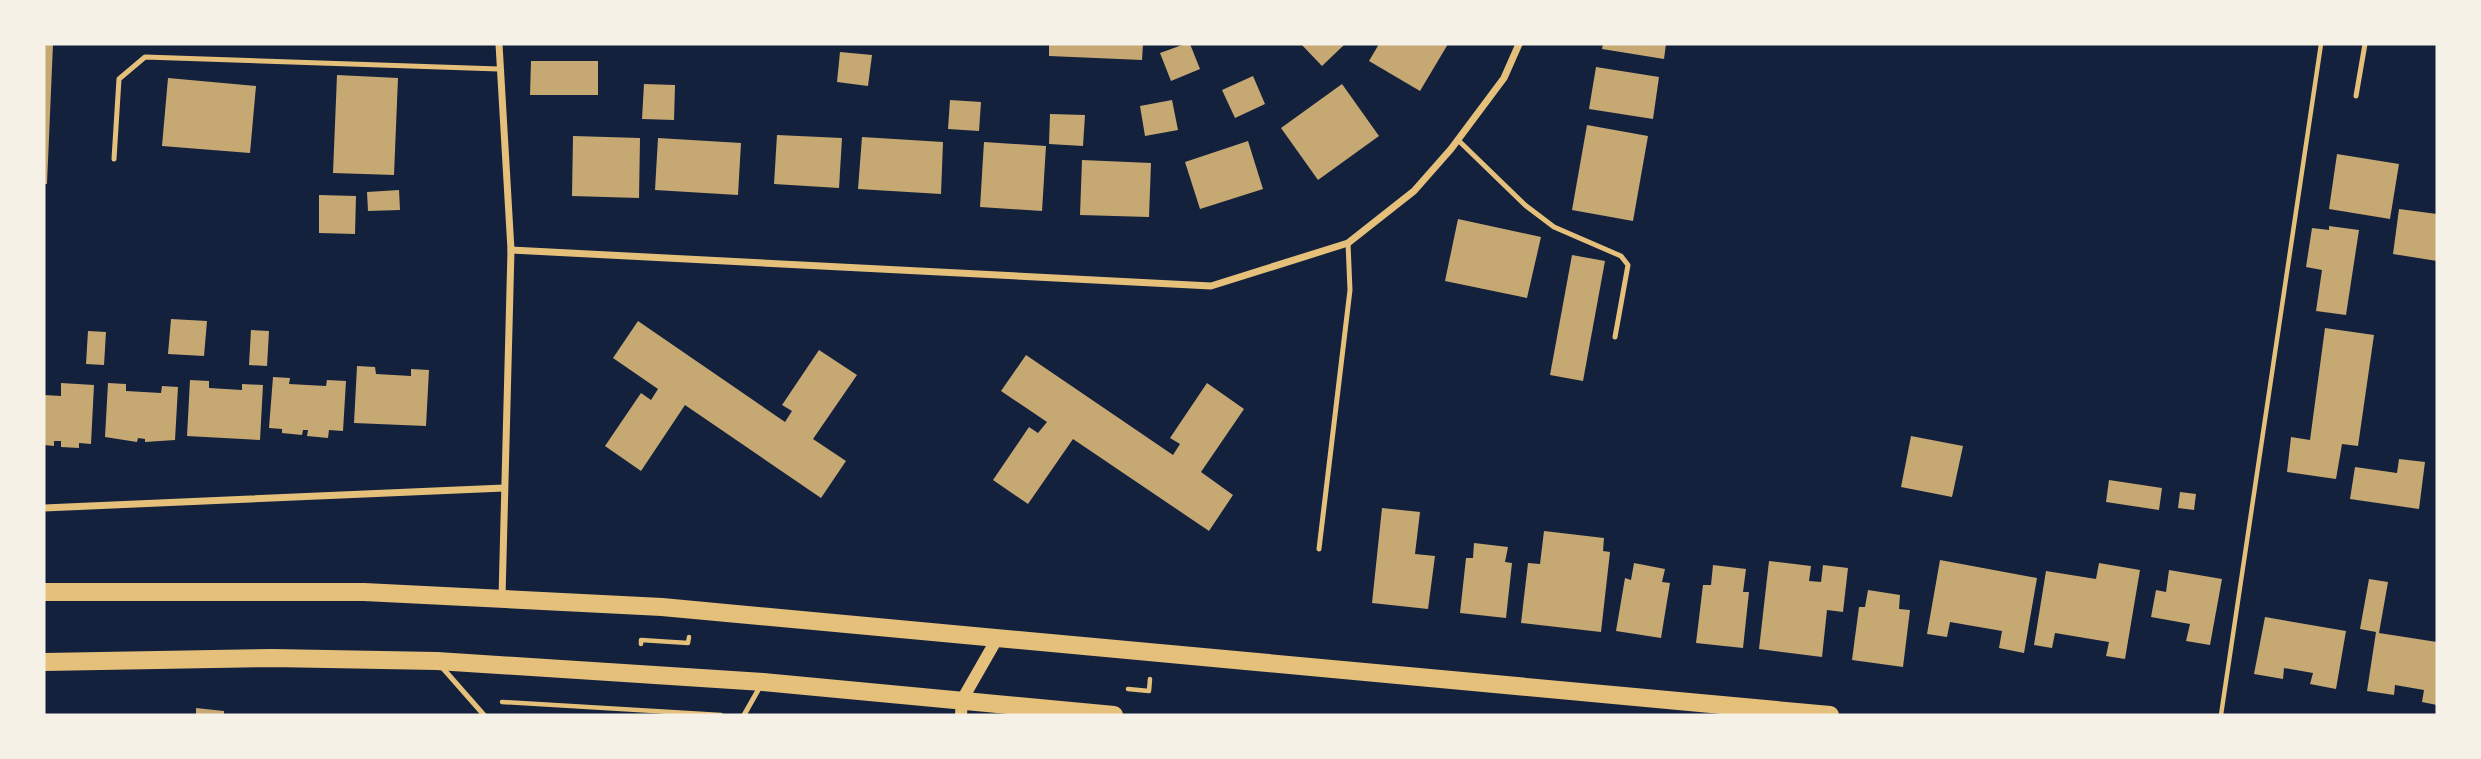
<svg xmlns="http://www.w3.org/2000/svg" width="2481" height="759" font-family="Arial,sans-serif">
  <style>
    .building { fill: #c6a872 }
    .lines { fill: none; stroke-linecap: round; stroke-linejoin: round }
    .path { stroke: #e5c07b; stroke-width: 4.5 }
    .service { stroke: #e5c07b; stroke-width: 5 }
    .minor { stroke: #e5c07b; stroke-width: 7 }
    .tertiary { stroke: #e5c07b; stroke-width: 12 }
    .primary { stroke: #e5c07b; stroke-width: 18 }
  </style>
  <rect width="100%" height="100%" fill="#14213d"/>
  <g class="building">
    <polygon points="44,44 53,44 47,184 44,184"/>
    <polygon points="1049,44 1143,44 1142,60 1049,56"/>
    <polygon points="1185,44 1190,44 1200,69 1171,81 1160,53"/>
    <polygon points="1301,44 1345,44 1322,66"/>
    <polygon points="1379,44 1448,44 1420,91 1369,61"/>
    <polygon points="1603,44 1666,44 1664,59 1602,49"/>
    <polygon points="840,52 872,55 868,86 837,82"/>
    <polygon points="531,61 598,61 598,95 530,95"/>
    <polygon points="1596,67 1659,77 1653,119 1589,109"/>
    <polygon points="337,75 398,78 394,175 333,173"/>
    <polygon points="1253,76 1265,104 1235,118 1222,90"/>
    <polygon points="168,78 256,86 250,153 162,146"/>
    <polygon points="644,84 675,85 674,120 642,119"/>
    <polygon points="1342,84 1379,136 1318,180 1281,128"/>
    <polygon points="950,100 981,102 979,131 948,129"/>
    <polygon points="1172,100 1178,130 1145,136 1140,106"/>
    <polygon points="1050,114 1085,115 1083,146 1049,144"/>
    <polygon points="1587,125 1648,136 1633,221 1572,210"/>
    <polygon points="777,135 842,138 839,188 774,184"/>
    <polygon points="573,136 640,138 639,198 572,196"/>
    <polygon points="862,137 943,142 941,194 858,189"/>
    <polygon points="658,138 741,143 738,195 655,190"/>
    <polygon points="1248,141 1263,189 1200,209 1185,162"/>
    <polygon points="984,142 1046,146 1042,211 980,207"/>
    <polygon points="2337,154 2399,164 2390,219 2329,209"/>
    <polygon points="1082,160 1151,163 1149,217 1080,215"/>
    <polygon points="399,190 400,210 368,211 367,192"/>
    <polygon points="319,195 356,196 355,234 319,233"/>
    <polygon points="2399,209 2437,214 2437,261 2393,254"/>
    <polygon points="1458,219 1541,237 1527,298 1445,281"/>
    <polygon points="2329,226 2359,230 2346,315 2316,311 2322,270 2306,267 2312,228 2329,230"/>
    <polygon points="1572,255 1605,261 1583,381 1550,375"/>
    <polygon points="171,319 207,321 204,356 168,354"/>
    <polygon points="638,321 785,422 792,411 782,405 819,350 857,375 813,439 846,461 821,498 685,405 641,471 605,446 641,393 651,400 658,389 613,358"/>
    <polygon points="2325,328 2374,335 2358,446 2342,444 2336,479 2287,472 2291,437 2310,440"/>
    <polygon points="251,330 269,331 267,366 249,365"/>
    <polygon points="88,331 106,332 104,365 86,364"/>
    <polygon points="1026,355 1173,455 1180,444 1170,438 1207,383 1244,409 1201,472 1233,495 1209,531 1073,439 1028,504 993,480 1029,427 1038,433 1047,422 1001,391"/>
    <polygon points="357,366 375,367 376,374 411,376 411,369 429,370 426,426 354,423"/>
    <polygon points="273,377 290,378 289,384 326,386 327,380 346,381 343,431 329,430 328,438 307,436 308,430 303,430 302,435 282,433 282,429 269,428"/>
    <polygon points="190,380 209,381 209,388 242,390 242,384 263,385 260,440 187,436"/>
    <polygon points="61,383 94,385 91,444 79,443 79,448 61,447 61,441 54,441 54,446 44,445 44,395 61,396"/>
    <polygon points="108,383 126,384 126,391 161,393 162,386 178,387 175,440 145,442 145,439 138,438 137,442 105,437"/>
    <polygon points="1911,436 1963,446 1952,497 1901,487"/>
    <polygon points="2399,459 2425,462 2419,509 2350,499 2355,467 2397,473"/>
    <polygon points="2109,480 2162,488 2159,510 2106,502"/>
    <polygon points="2180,492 2196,494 2194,510 2178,508"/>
    <polygon points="1382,508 1420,512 1415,554 1435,556 1428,609 1372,603"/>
    <polygon points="1544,531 1604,538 1603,551 1610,552 1601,632 1521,623 1528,563 1540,564"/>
    <polygon points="1474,543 1508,547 1505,562 1512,563 1506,618 1460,613 1466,558 1473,558"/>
    <polygon points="1940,560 2037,578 2024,653 1999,648 2002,631 1950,622 1947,637 1927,634"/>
    <polygon points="1769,561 1811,566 1809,581 1821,582 1823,565 1848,568 1843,612 1827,610 1822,657 1759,649"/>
    <polygon points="1634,563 1665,569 1662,582 1670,583 1661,638 1616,631 1625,578 1631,580"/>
    <polygon points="2099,563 2140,570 2125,659 2106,656 2109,642 2055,633 2052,648 2034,645 2046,571 2096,579"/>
    <polygon points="1713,565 1746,569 1743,592 1749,592 1743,648 1696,643 1703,585 1711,585"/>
    <polygon points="2169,570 2222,579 2210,645 2186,641 2190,624 2151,617 2156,590 2166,592"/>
    <polygon points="2369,579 2388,582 2379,633 2437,642 2437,705 2422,702 2424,690 2395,685 2394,695 2367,691 2376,632 2360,629"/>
    <polygon points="1868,590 1900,595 1899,609 1910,610 1903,667 1852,660 1859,607 1865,607"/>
    <polygon points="2265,617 2346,631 2336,689 2310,684 2313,673 2284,668 2283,679 2254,674"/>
    <polygon points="196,708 224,711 224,715 196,715"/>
  </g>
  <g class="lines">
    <g class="path">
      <polyline points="641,644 641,640 688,643 689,637"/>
      <polyline points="1128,689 1149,691 1150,679"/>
      <polyline points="502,702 721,715"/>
      <polyline points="2221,715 2321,44"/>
    </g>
    <g class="service">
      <polyline points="2356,96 2365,44"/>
      <polyline points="1458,140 1525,205 1554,227 1621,256 1628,265 1615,337"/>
      <polyline points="114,159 119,79 145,57 499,69"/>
      <polyline points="1319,549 1350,290 1348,243"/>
      <polyline points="440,665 484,715"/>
      <polyline points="744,715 761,685"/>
    </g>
    <g class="minor">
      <polyline points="499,44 511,250 502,597"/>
      <polyline points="511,250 1211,286 1348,243 1414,191 1451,149 1504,78 1519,44"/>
      <polyline points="44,508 504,488"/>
    </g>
    <polyline class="tertiary" points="961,715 962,700 998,637"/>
    <g class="primary">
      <polyline points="44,592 364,592 662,607 1830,715"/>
      <polyline points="44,662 272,658 437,661 763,682 1114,715"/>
    </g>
  </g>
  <rect width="2481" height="759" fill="none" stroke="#f6f1e7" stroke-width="91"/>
</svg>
